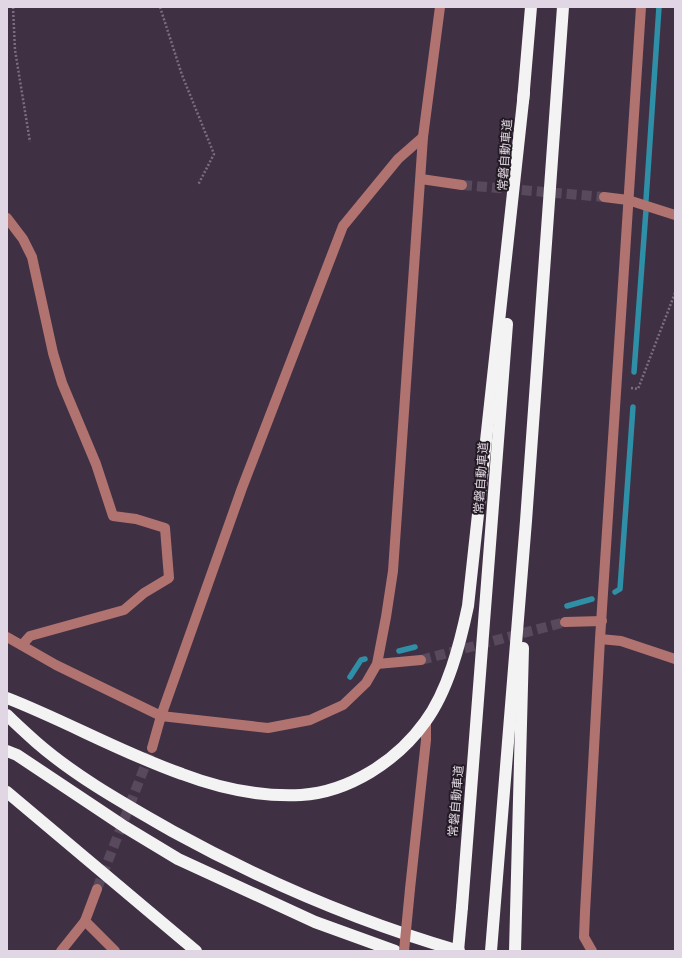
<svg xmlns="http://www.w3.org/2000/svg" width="682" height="958" font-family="Rubik,'Noto Sans JP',sans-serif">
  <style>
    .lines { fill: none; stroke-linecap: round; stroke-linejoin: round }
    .stream { stroke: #2e8fa6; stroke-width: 5.5 }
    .minor-tunnel { stroke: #58495c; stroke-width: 10; stroke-dasharray: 10 5; stroke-linecap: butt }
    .path { stroke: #7a6d7e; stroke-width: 2.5; stroke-dasharray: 2 2; stroke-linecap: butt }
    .minor { stroke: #b1736f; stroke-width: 10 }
    .highway { stroke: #f3f3f3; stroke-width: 12 }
    .minor-bridge { stroke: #b1736f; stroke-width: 10 }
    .highway-bridge { stroke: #f3f3f3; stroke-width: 12 }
    .labels { text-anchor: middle; stroke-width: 4; stroke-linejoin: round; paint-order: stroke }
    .street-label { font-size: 12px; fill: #e1d7e4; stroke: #231b24 }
  </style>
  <rect width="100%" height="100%" fill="#403044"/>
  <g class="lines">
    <g class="stream">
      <polyline points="646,200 659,7"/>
      <polyline points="634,372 646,210"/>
      <polyline points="615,592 620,589 633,407"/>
      <polyline points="567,606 592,599"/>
      <polyline points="399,651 415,647"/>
      <polyline points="350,677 361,660 365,659"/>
    </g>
    <g class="minor-tunnel">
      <polyline points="462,185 604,197"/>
      <polyline points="421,660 565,622"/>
      <polyline points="97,889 152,748"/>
    </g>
    <g class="path">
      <polyline points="13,7 15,50 30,142"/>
      <polyline points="160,7 182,75 214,154 198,185"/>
      <polyline points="631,388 638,389 675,293"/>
    </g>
    <g class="minor">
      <polyline points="421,179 462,185"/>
      <polyline points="604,197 628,200 675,215"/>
      <polyline points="7,218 23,239 32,257 53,353 62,383 96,464 113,516 136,519 165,528 169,578 144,593 124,610 30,636 22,645"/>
      <polyline points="565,622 602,621"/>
      <polyline points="7,637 56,665 161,716 242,488 343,226 398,159 423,137"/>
      <polyline points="600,639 621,641 675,659"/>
      <polyline points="377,664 421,660"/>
      <polyline points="152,748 161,716 268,728 310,720 343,705 366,683 377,664 386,617 393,571 423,137 440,7"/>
      <polyline points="97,889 85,921 115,951"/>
      <polyline points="410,889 426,740 426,721"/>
      <polyline points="61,951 85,921"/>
      <polyline points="592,951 584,937 585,912 600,639 641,7"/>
    </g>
    <g class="highway">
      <polyline points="523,101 531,7"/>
      <path d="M7 698C66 721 122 753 182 774 219 788 261 797 301 795 349 792 397 761 425 722 448 691 460 644 468 606L524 92"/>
      <path d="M7 715C16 724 26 733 36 742 76 777 125 804 172 831 263 881 359 922 459 951"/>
      <polyline points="7,751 17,755 125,827 178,859 315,922 395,951"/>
      <polyline points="7,792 196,951"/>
      <polyline points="462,907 507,324"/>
      <polyline points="491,951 526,521 563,7"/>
      <polyline points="515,951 523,648"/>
    </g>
    <polyline class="minor-bridge" points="404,951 410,889"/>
    <polyline class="highway-bridge" points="458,951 462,907"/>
  </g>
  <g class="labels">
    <g class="street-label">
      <text transform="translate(505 155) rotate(-86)" y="4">常磐自動車道</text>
      <text transform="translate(481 478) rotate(-86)" y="4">常磐自動車道</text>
      <text transform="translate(456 801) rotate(-85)" y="4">常磐自動車道</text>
    </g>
  </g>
  <rect width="682" height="958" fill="none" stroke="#e1d7e4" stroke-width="16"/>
</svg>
